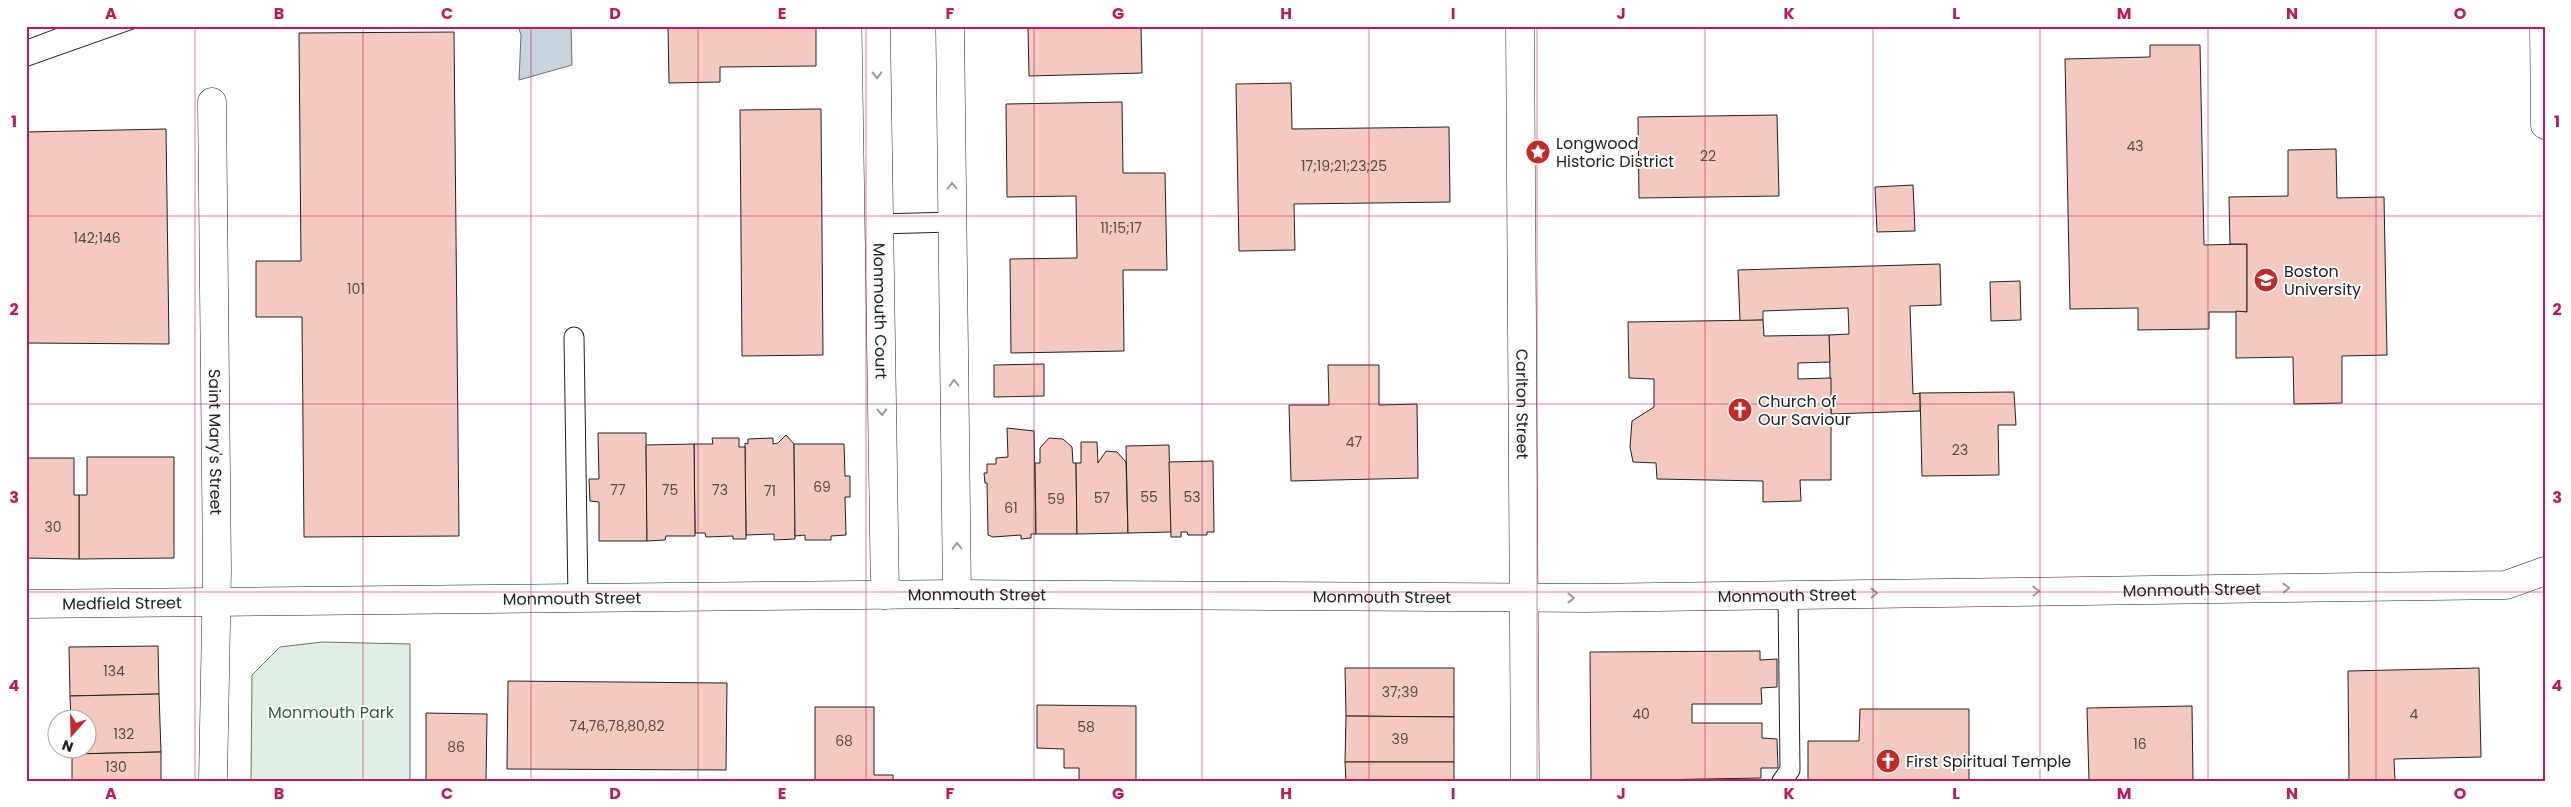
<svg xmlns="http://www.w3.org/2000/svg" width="2571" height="807" font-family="Poppins,sans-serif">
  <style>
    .green { fill: #e0efe3; stroke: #6f6f6f }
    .water { fill: #c7d3dd; stroke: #6f6f6f }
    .building { fill: #f3c9c0; stroke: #222 }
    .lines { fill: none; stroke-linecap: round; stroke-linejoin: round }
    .lane-casing { stroke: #222; stroke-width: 21 }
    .street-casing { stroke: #222; stroke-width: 29 }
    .secondary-casing { stroke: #222; stroke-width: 29 }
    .lane { stroke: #fff; stroke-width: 19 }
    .street { stroke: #fff; stroke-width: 28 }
    .secondary { stroke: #fff; stroke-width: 28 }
    .tram { stroke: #222; stroke-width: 1 }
    .oneway { stroke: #9c9c9c }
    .grid { fill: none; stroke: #c2185b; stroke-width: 1; stroke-opacity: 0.55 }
    .labels { text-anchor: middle; stroke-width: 4; stroke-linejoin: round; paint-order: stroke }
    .number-label { font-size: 14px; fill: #564c4a }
    .poi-label { font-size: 16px; fill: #222; stroke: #fff; text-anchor: start }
    .street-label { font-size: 16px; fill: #222; stroke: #fff }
    .park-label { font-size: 16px; fill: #2f5e38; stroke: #fff }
    .neatline { fill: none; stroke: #c2185b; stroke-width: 2 }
    .grid-label { font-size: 16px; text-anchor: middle; font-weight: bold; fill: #c2185b }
  </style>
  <rect width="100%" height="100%" fill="#fff"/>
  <polygon class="green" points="322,642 410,644 410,781 251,781 252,675 280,647"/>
  <polygon class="water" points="518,26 571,26 572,65 519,80 521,35"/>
  <g class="building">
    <polygon points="668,26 816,26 816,66 720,67 720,82 669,83"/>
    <polygon points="1028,26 1141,26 1142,73 1029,76"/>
    <polygon points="454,32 459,536 304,537 302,317 256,317 256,261 301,261 299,33"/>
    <polygon points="2150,45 2200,45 2204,245 2247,244 2247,312 2209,312 2209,329 2138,330 2138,308 2070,309 2065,59 2150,57"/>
    <polygon points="1291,83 1292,129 1449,127 1450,202 1294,204 1295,250 1239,251 1236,84"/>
    <polygon points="1122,102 1123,173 1165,173 1167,270 1123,270 1124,351 1011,353 1010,259 1077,258 1076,196 1007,197 1006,104"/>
    <polygon points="821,109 823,355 742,356 740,110"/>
    <polygon points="1777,115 1779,196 1639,198 1638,117"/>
    <polygon points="166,129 169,344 26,343 26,132"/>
    <polygon points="2336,149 2337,198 2384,197 2387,355 2342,356 2342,403 2294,404 2293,357 2236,358 2236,311 2247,312 2247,244 2230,244 2229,197 2288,196 2288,150"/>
    <polygon points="1913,185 1915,231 1877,232 1875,187"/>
    <polygon points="1940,264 1941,305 1910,306 1913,394 1920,393 1920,411 1831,414 1829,335 1849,334 1848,308 1763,311 1763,320 1740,321 1738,270"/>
    <polygon points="2020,281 2021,320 1991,321 1990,282"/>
    <polygon points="1763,320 1764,336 1829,335 1830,362 1798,363 1798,379 1831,378 1831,480 1800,480 1801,501 1763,502 1763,481 1657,479 1656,463 1633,462 1630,447 1632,421 1654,407 1654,379 1629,378 1628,322"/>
    <polygon points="1044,364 1044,396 994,397 994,365"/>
    <polygon points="1328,365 1379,365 1379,405 1417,404 1418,478 1291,481 1289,405 1329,405"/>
    <polygon points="2014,392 2016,425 1998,425 1999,475 1922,476 1920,393"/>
    <polygon points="1007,428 1034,431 1036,534 1031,534 1031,538 1021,539 1021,535 993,537 988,535 987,483 985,483 984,473 987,473 987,464 996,464 996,458 1008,457"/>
    <polygon points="598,433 646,433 647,541 599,541 599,502 590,501 589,479 599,479"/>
    <polygon points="786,435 794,444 795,539 774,540 774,534 746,535 745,443 748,444 748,439 773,438 773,444 778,443"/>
    <polygon points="712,438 739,438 739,447 745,447 746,539 733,539 733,536 706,537 705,533 695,533 694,444 713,444"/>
    <polygon points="1049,438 1063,439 1072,447 1073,463 1076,463 1077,534 1036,534 1035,463 1040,463 1040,448"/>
    <polygon points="1081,442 1097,442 1098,463 1106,451 1117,452 1126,462 1128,533 1077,534 1076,463 1081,463"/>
    <polygon points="694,444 695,536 666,536 665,540 647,541 646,445"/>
    <polygon points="794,444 844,444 845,476 850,476 850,497 845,497 846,535 831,536 831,540 805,540 805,535 795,536"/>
    <polygon points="1169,445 1171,532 1128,533 1126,446"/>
    <polygon points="87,457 174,457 174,558 79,559 79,495 87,495"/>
    <polygon points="26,458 74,458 74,495 79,495 79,559 26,558"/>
    <polygon points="1213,461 1214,532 1207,532 1207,535 1188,535 1187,532 1181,532 1181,537 1171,537 1169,462"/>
    <polygon points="158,646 159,694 70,696 69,647"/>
    <polygon points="1760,651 1760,660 1777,659 1777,687 1761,688 1762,704 1692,704 1692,723 1762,723 1762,738 1777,739 1778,768 1761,768 1761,778 1591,781 1590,652"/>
    <polygon points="1345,668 1454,668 1454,717 1346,716"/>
    <polygon points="2479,668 2481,757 2394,759 2395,781 2349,781 2348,671"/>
    <polygon points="508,681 727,683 726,770 507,769"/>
    <polygon points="159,694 161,752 72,754 72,750 88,750 88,720 71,720 70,696"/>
    <polygon points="1037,705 1136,706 1136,781 1079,781 1079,768 1064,768 1064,749 1037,748"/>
    <polygon points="2192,706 2193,781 2089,781 2087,708"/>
    <polygon points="815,707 874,707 874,775 893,775 893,781 815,781"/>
    <polygon points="1860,709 1969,709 1969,781 1808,781 1808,741 1859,741"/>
    <polygon points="426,713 487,714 486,781 426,781"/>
    <polygon points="1346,716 1454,717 1454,762 1345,762"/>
    <polygon points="161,752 161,781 72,781 72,754"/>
    <polygon points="1345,762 1454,762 1454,781 1346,781"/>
  </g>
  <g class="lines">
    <defs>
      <g id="lane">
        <polyline points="879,224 952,222"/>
        <polyline points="574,337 578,598"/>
        <polyline points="1782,781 1790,770 1788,594"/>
      </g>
      <g id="street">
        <path id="s1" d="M876 26 885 595"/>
        <polyline points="950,26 957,594"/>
        <polyline points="2544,26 2545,125"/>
        <path id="s2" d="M212 102 217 570 213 781"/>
        <path id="s3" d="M26 604 957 594 1585 598 2506 585 2545 571"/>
      </g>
      <g id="secondary">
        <path id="s4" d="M1520 26 1525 781"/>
      </g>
    </defs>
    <use href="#lane" class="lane-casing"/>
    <use href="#street" class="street-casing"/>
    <use href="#secondary" class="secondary-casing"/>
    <use href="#lane" class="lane"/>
    <use href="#street" class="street"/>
    <use href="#secondary" class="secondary"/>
    <g class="tram">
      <polyline points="26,27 29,26"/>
      <polyline points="26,40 63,26"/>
      <polyline points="26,67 142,26"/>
    </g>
  </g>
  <defs><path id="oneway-chevron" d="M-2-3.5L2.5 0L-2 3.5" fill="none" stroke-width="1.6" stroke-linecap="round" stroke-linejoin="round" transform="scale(1.25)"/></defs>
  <g class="oneway">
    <use href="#oneway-chevron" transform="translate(877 75) rotate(89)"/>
    <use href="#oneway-chevron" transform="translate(952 186) rotate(-91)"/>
    <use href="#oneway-chevron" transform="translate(954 383) rotate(-91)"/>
    <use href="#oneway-chevron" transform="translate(882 412) rotate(89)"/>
    <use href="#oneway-chevron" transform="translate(957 546) rotate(-91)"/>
    <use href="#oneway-chevron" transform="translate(2286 588) rotate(-1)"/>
    <use href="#oneway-chevron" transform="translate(2036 591) rotate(-1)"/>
    <use href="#oneway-chevron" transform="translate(1874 593) rotate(-1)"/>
    <use href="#oneway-chevron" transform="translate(1571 598)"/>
  </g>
  <path class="grid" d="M195 26V781M363 26V781M531 26V781M698 26V781M866 26V781M1034 26V781M1202 26V781M1369 26V781M1537 26V781M1705 26V781M1873 26V781M2040 26V781M2208 26V781M2376 26V781M26 216H2545M26 404H2545M26 592H2545"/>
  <defs>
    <symbol id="sight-disc" viewBox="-11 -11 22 22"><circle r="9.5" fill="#c62828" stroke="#fff"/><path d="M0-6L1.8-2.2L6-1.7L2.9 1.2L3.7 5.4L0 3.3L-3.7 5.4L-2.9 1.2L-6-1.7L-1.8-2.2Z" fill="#fff"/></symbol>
    <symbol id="university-disc" viewBox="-11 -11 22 22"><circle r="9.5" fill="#c62828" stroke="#fff"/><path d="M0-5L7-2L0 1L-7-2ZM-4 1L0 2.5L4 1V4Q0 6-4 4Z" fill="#fff"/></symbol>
    <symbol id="church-disc" viewBox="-11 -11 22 22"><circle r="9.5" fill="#c62828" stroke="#fff"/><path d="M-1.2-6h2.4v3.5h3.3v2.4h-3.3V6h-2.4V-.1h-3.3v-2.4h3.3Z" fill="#fff"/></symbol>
  </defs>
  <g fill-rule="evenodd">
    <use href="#sight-disc" x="1524" y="138" width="28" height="28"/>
    <use href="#university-disc" x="2252" y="266" width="28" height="28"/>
    <use href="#church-disc" x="1726" y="396" width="28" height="28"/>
    <use href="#church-disc" x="1874" y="747" width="28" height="28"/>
  </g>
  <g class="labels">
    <g class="number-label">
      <text x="2135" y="151">43</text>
      <text x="1708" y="161">22</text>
      <text x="1344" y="171">17;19;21;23;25</text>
      <text x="1121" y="233">11;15;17</text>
      <text x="97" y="243">142;146</text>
      <text x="356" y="294">101</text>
      <text x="1354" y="447">47</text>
      <text x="1960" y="455">23</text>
      <text x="822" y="492">69</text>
      <text x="618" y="495">77</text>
      <text x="670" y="495">75</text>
      <text x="720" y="495">73</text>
      <text x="770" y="496">71</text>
      <text x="1149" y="502">55</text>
      <text x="1192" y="502">53</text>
      <text x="1102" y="503">57</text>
      <text x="1056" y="504">59</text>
      <text x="1011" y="513">61</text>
      <text x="53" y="532">30</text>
      <text x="114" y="676">134</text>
      <text x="1400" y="697">37;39</text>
      <text x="1641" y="719">40</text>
      <text x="2414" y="719">4</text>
      <text x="617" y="731">74,76,78,80,82</text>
      <text x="1086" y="732">58</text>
      <text x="124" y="739">132</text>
      <text x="1400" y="744">39</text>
      <text x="844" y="746">68</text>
      <text x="2140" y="749">16</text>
      <text x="456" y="752">86</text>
      <text x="116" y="772">130</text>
    </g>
    <g class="poi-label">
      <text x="1556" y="149">Longwood<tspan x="1556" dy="18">Historic District</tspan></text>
      <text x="2284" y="277">Boston<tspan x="2284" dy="18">University</tspan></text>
      <text x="1758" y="407">Church of<tspan x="1758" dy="18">Our Saviour</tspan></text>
      <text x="1906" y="767">First Spiritual Temple</text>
    </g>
    <g class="street-label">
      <text dy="6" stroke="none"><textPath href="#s1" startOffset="285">Monmouth Court</textPath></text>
      <text dy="6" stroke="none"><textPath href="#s4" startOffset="378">Carlton Street</textPath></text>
      <text dy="6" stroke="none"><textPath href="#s2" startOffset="340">Saint Mary's Street</textPath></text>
      <text dy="6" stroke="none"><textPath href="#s3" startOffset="2166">Monmouth Street</textPath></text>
      <text dy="6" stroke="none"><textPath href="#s3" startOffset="951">Monmouth Street</textPath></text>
      <text dy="6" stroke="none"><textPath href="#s3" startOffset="1761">Monmouth Street</textPath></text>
      <text dy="6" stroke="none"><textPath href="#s3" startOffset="1356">Monmouth Street</textPath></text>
      <text dy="6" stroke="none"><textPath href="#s3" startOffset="546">Monmouth Street</textPath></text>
      <text dy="6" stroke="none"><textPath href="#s3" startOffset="96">Medfield Street</textPath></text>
    </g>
    <g class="park-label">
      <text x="331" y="718">Monmouth Park</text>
    </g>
  </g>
  <rect width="2571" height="807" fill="none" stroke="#ffffff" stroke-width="55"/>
  <g transform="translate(72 734) rotate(200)"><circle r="24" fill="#ffffff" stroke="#a7a7a7"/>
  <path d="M0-4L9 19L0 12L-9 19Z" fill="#c62828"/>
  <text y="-8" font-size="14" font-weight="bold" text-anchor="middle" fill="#222222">N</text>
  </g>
  <rect x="28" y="28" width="2516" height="752" class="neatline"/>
  <g class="grid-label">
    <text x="111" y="19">A</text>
    <text x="279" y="19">B</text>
    <text x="447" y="19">C</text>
    <text x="615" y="19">D</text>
    <text x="782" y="19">E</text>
    <text x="950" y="19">F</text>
    <text x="1118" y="19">G</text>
    <text x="1286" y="19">H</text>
    <text x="1453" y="19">I</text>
    <text x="1621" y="19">J</text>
    <text x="1789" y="19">K</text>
    <text x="1956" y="19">L</text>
    <text x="2124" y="19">M</text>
    <text x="2292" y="19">N</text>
    <text x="2460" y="19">O</text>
    <text x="14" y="127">1</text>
    <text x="2557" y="127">1</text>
    <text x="14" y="315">2</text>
    <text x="2557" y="315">2</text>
    <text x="14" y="503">3</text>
    <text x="2557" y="503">3</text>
    <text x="14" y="691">4</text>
    <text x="2557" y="691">4</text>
    <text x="111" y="799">A</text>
    <text x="279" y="799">B</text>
    <text x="447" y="799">C</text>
    <text x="615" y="799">D</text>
    <text x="782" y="799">E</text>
    <text x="950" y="799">F</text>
    <text x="1118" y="799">G</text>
    <text x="1286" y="799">H</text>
    <text x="1453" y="799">I</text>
    <text x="1621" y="799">J</text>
    <text x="1789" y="799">K</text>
    <text x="1956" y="799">L</text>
    <text x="2124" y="799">M</text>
    <text x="2292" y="799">N</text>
    <text x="2460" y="799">O</text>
  </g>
</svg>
